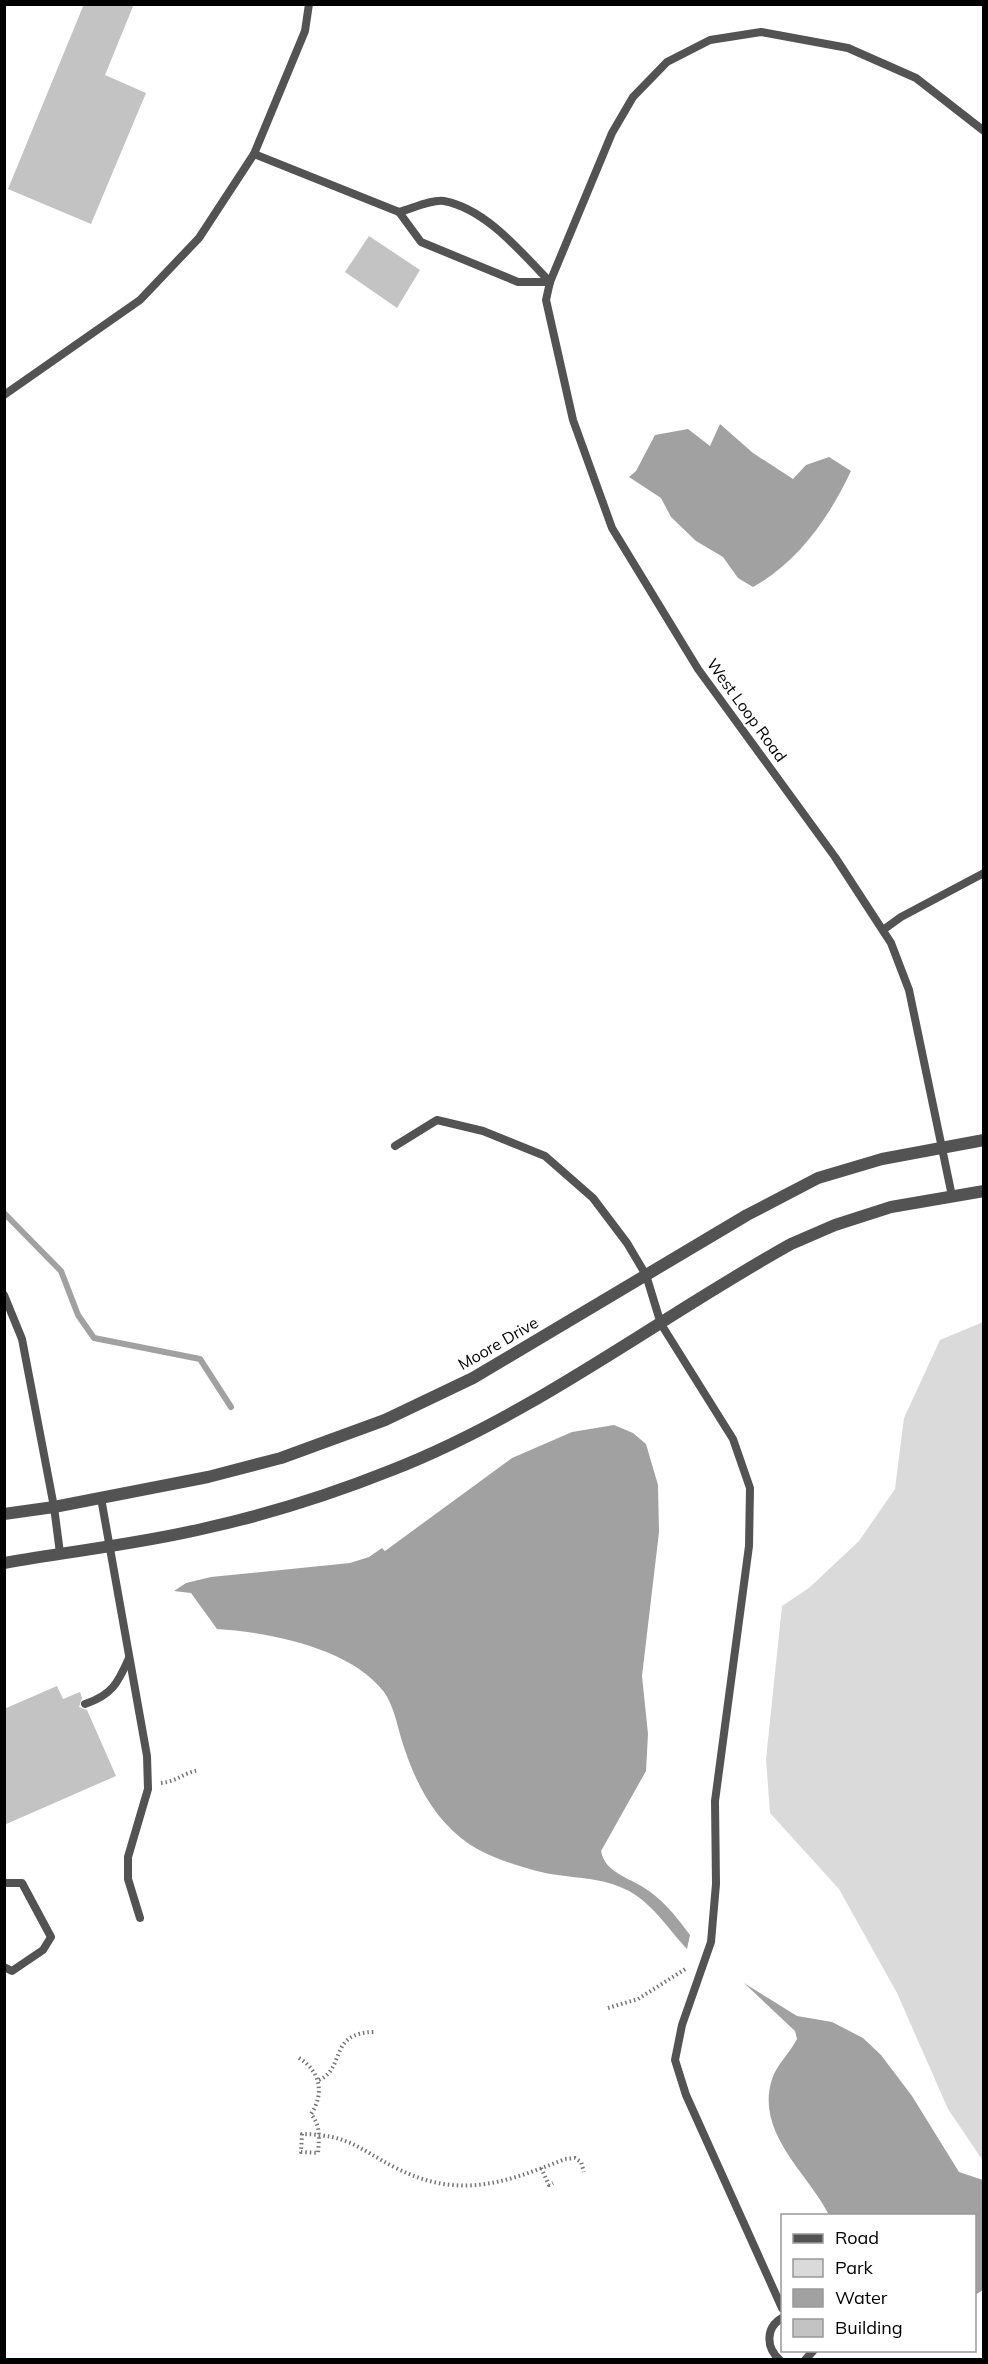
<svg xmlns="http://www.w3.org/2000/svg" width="988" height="2364" font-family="Mulish,sans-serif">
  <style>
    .green { fill: #dadada }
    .water { fill: #a1a1a1 }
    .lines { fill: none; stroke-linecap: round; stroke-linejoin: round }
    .stream { stroke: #a1a1a1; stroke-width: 6 }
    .building { fill: #c3c3c3 }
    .path { stroke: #757575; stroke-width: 4; stroke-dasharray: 1.5 3; stroke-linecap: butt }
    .service { stroke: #535353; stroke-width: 8 }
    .minor { stroke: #535353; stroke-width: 12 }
    .labels { text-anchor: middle; stroke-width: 4.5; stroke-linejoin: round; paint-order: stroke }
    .street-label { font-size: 16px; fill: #000; stroke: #fff }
  </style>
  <rect width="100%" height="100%" fill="#fff"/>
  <polygon class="green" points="983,1322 983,2161 948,2109 897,1993 839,1889 770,1813 766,1759 782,1606 809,1588 859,1541 895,1489 904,1418 940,1340"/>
  <g class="water">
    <path d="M720 424 753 453 793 479 806 465 829 457 851 471C829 518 798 562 753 587L738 578 723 557 696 541 671 517 661 498 629 477 636 471 655 435 688 429 710 446Z"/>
    <path d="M614 1425 633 1433 646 1444 658 1485 659 1532 642 1676 648 1734 646 1771 601 1851C605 1874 632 1878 649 1891 666 1903 678 1919 690 1935L687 1949C668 1929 654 1905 629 1891 601 1876 571 1879 541 1872 517 1866 489 1857 469 1844 432 1818 414 1780 401 1738 397 1723 393 1705 384 1692 351 1648 268 1632 217 1629L191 1593 174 1591 186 1583 211 1577 350 1563 369 1557 382 1548 385 1551 512 1458 572 1432Z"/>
    <path d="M744 1983 797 2016 832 2022 863 2038 881 2055 912 2096 959 2172 983 2180V2290L975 2295 974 2216 829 2215C807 2172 755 2133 772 2079 777 2064 790 2053 797 2039L795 2031Z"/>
  </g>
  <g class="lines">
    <polyline class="stream" points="4,1213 61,1271 78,1315 94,1338 200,1359 231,1407"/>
  </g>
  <g class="building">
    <polygon points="84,4 134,4 105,75 146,93 91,224 8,189"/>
    <polygon points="369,236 420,270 397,308 345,272"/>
    <polygon points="57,1686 63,1699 80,1692 82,1698 79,1707 87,1710 116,1776 4,1825 4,1709"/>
  </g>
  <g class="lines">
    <g class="path">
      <path d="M161 1783C178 1781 183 1773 199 1770"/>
      <polyline points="608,2008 638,1999 687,1968"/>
      <path d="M299 2058C320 2071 325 2093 311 2114 321 2126 319 2138 318 2153L301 2152 302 2134C350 2135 357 2148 396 2168 459 2200 505 2183 565 2159L575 2158 581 2162 584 2172"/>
      <path d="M319 2080C346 2068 328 2032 375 2032"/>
      <polyline points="541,2168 549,2185 553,2183"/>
    </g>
    <g class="service">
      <polyline points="254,154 399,212 421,242 518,282 550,282"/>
      <path d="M399 212C411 209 432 199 444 201 486 209 521 252 550 282"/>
      <polyline points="4,395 140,300 199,238 254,154 305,31 309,4"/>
      <polyline points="883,930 901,917 984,873"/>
      <polyline points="395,1146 437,1120 483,1131 545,1156 593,1198 627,1243 646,1275 661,1324 733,1439 750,1488 749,1546 715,1801 716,1884 711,1942 682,2025 675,2060 686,2095 782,2308"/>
      <polyline points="952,1196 909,990 891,943 835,857 698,669 612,528 573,420 546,300 550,282 612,133 633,97 667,62 710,40 761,32 848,48 916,78 984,131"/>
      <polyline points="4,1295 22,1339 54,1507 60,1553"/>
      <polyline points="101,1498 147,1756 148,1789 128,1857 128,1879 140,1918"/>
      <path d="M85 1704C112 1695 118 1683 129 1658"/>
      <polyline points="4,1883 22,1883 51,1937 43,1950 12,1971 4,1967"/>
      <path d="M780 2360C766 2348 765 2328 782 2318"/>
      <polyline points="805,2360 814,2350"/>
    </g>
    <g class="minor">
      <polyline points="4,1514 54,1507 208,1477 281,1458 385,1420 473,1378 747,1215 818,1178 882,1159 984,1140"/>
      <path d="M4 1563C71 1551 140 1544 206 1528 269 1514 332 1494 392 1470 535 1414 658 1318 791 1244L835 1225 891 1207 984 1191"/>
    </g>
  </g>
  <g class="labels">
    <g class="street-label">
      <text transform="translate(747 710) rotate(54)" y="6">West Loop Road</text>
      <text transform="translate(498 1343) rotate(-30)" y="6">Moore Drive</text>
    </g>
  </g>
  <rect width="988" height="2364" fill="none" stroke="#000000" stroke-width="12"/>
  <rect x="781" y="2214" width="195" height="138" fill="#ffffff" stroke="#999999" stroke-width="1.5"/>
  <rect x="793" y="2234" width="30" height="9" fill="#535353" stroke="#999999" stroke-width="1.5"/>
  <text x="835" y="2244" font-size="18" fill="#000000">Road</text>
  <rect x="793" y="2259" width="30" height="18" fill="#dadada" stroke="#999999" stroke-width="1.5"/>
  <text x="835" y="2274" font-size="18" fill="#000000">Park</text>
  <rect x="793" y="2289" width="30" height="18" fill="#a1a1a1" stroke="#999999" stroke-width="1.5"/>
  <text x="835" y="2304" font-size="18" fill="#000000">Water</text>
  <rect x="793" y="2319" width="30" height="18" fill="#c3c3c3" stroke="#999999" stroke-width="1.5"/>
  <text x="835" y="2334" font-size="18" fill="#000000">Building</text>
</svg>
